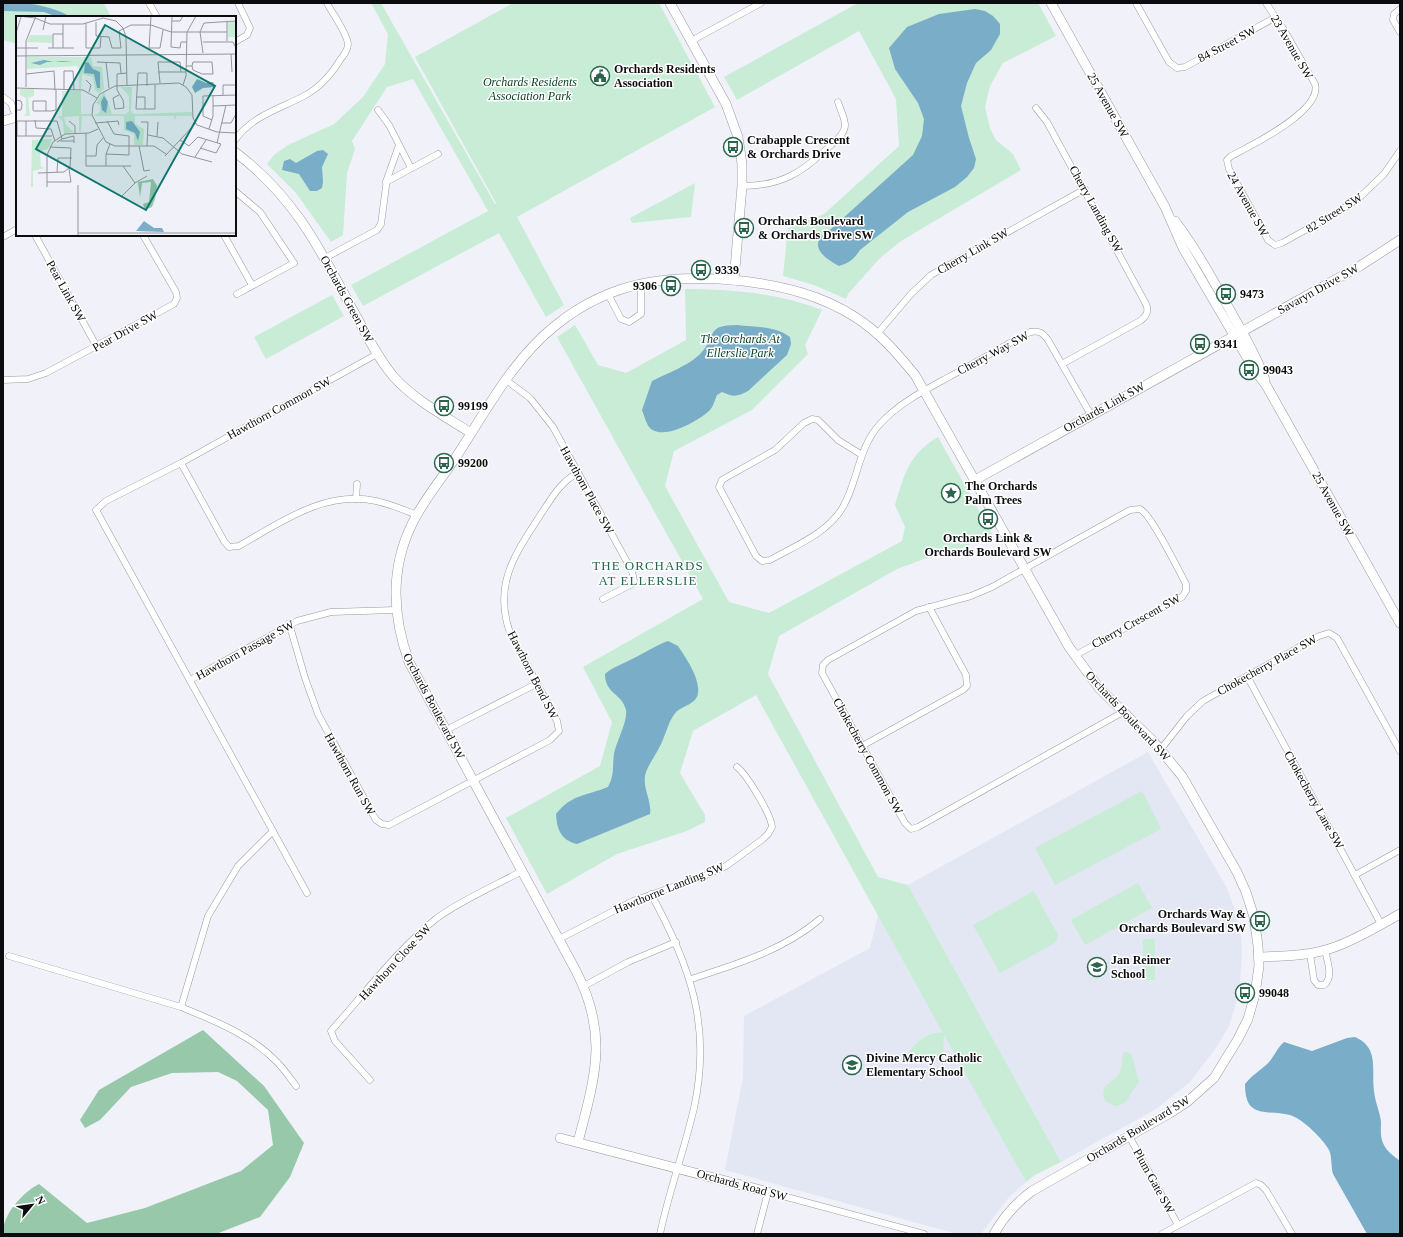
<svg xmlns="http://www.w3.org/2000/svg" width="1403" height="1237" font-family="Georgia,serif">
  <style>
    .built { fill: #e3e6f3 }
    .green { fill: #c8ecd5 }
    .forest { fill: #96c8a9 }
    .water { fill: #7aadc8 }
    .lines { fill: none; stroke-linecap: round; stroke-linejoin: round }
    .street-casing { stroke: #989aa0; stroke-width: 7 }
    .secondary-casing { stroke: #989aa0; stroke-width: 10 }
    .street { stroke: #fff; stroke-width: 6 }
    .secondary { stroke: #fff; stroke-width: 9 }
    .labels { text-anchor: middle; stroke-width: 3; stroke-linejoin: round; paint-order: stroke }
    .street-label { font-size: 12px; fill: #0c0c0e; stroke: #fff }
    .poi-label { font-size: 12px; font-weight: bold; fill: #0c0c0e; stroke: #fff; text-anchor: start }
    .park-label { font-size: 12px; font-style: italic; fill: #003e22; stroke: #fff }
    .neighbourhood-label { font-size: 13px; letter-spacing: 1px; fill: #22664d; stroke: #fff }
    .inset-road { fill: none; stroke: #95969b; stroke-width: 1 }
    .view { fill: #0f766e; fill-opacity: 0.15; stroke: #0f766e; stroke-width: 2 }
    .inset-edge { fill: none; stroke: #0c0c0e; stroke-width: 2 }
  </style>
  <rect width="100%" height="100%" fill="#f1f2f9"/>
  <g class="built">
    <polygon points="1148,752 1227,888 1235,910 1241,935 1242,952 1240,982 1236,1004 1229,1026 1216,1048 1190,1082 1156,1109 1061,1162 908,885"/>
    <polygon points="878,915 1026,1182 1009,1197 981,1234 957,1234 725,1170 743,1077 744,1016 870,948"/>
  </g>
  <g class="green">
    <polygon points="3,3 104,3 111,17 17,17 17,44 3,40"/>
    <polygon points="371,3 381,3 495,204 496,203 415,57 513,3 659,3 715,107 517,217 564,305 546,317 499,233 363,306 351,285 488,211 413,79 387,87 352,141 355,149 347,173 343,235 331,242 296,193 267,164 274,155 288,145 334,124 363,97 385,64 388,34"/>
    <polygon points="858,3 1038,3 1056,36 1003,63 990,86 985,107 990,128 996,140 1013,154 1021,170 901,241 880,258 848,294 846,299 814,285 783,276 788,228 824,214 899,146 896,99 859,31 737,100 724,77"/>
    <polygon points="695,183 691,217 632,223 630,218"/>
    <path d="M685 289C732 289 778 293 822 310L805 345 808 354 752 410 674 451 665 486 729 602 769 613 902 541 905 527 895 505C904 475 909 454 938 437L992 534 954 552 924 559 897 569 779 636 768 674 878 877 908 885 1061 1162 1035 1175 1026 1182 944 1035 943 1052 925 1062 907 1056C912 1044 931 1030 943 1033L756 695 693 731 680 773 705 815V822L687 831 617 854 547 894 506 818 600 766 612 722 583 667 703 599 557 337 575 325 598 365 626 373 686 340Z"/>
    <polygon points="332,295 344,316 266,359 254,337"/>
    <polygon points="1142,791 1161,829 1055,885 1035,848"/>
    <polygon points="1138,883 1152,908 1085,945 1071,920"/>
    <polygon points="1034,891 1058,935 1056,942 1000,973 973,925"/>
    <rect x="1143" y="939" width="12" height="41"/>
    <path d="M1124 1052 1131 1053 1139 1081 1125 1103 1115 1106 1105 1101 1103 1093C1105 1083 1111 1083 1117 1076 1124 1069 1121 1059 1124 1052Z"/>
  </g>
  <path class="forest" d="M203 1030 264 1086 304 1143 290 1177 260 1217 216 1234H3C2 1215 23 1192 39 1184L87 1223 145 1208 241 1171 273 1145 268 1110 237 1081 218 1072 172 1073 131 1087 100 1120 85 1128 80 1120 99 1090Z"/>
  <g class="water">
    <path d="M3 3C22 1 54 6 70 17H58L44 12 3 11Z"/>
    <path d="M975 9 985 11 993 16 1000 24V34L991 50 976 63 967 83 961 106 969 138 976 159 974 168 967 177 955 187 908 212 860 250C854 259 849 263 839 266 820 256 807 243 831 229L913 155 922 136 924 119 918 103 895 69 889 48 907 27 939 14Z"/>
    <polygon points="323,150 328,154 322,167 323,182 322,188 317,191 310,191 299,174 282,170 284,161 290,159 296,163 317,151"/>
    <path d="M737 325C755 327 775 326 790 337L791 344 787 355 748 391C737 397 733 397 722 392L717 395C715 399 713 408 709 411 698 421 662 442 649 427 646 423 644 415 642 410L652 381C666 374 690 365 701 353 717 336 705 325 737 325Z"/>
    <path d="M668 641 678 646C686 658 700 678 698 693 697 704 682 706 676 712 667 723 666 736 659 748 655 756 649 764 646 772 641 786 652 800 650 814L577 844C561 840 557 830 556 814 572 794 586 796 608 787 615 773 612 769 614 754 616 742 628 721 626 710 622 693 605 694 605 674 613 667 621 665 630 660 643 654 654 646 668 641Z"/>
    <path d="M1355 1037C1380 1048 1371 1070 1374 1091 1375 1102 1380 1112 1381 1122 1381 1129 1380 1136 1383 1143 1386 1151 1394 1156 1400 1161V1234H1367L1333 1174C1331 1168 1332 1155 1329 1150 1323 1139 1303 1119 1290 1115 1266 1109 1245 1120 1245 1084 1251 1076 1258 1072 1266 1065 1274 1058 1276 1049 1284 1042L1312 1051 1347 1038Z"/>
  </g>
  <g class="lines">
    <defs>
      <g id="street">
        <polyline points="149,3 157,17"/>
        <polyline points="1136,3 1169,62 1177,68 1185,67 1276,17"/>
        <path d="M1266 3 1284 30 1315 84C1323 111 1250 146 1231 156L1227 160 1229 169 1268 240 1275 245 1282 243 1338 212 1359 198 1384 174 1400 151"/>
        <polyline points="1400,9 1394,14 1393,20 1400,32"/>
        <polyline points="691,41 761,3"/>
        <polyline points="235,42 247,35 250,28 238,3"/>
        <polyline points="3,97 11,103 16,117"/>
        <path d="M1036 108 1047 122 1146 304C1149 311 1147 316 1140 321L1062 364"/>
        <polyline points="378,110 389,125 411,168"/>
        <path d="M235 140C252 116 279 109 304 96 319 88 331 75 340 60 344 55 348 50 348 44 347 33 332 13 327 3"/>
        <polyline points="386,182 438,154"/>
        <path d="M742 186C782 186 803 172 831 145 837 140 845 133 845 125 845 118 840 109 838 102"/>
        <polyline points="235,191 260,212 294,263 237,294"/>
        <polyline points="35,235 97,347"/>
        <polyline points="224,235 252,285"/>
        <polyline points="3,237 17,229"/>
        <polyline points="325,258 377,230 381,224 387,179 399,145"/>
        <polyline points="608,294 621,319 629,322 641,314 641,284"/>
        <polyline points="877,334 911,294 931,275 1085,189"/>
        <polyline points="3,380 28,379 46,373 174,304 177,298 176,292 143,235"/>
        <polyline points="506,380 530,398 553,427 632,571 634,581 632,584 603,599"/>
        <path d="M862 455 838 440 818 420 812 419 804 423 775 450 727 477 722 480 719 487 756 556 762 561 770 560C795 546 828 533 843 507 858 481 858 448 880 424 898 404 923 391 947 378 975 363 1002 347 1030 332 1039 330 1043 333 1048 340L1091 415"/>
        <path d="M181 463 224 541 229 547 239 546C281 522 325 490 376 501 390 504 404 510 417 515"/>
        <polyline points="356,499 357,484"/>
        <path d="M289 623 305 678 318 714 376 820 382 824 389 825 550 740 559 731 557 721 510 633C493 584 515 554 541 514 551 499 561 481 578 473"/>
        <path d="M1074 656 1182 597 1186 591V584C1179 571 1151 514 1140 509L1130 510 992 587 971 596 916 611 828 660 823 665 822 673 905 823 911 829 918 827 1123 712"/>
        <polyline points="1247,676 1381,924"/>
        <polyline points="190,680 297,621 331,612 395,610"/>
        <polyline points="446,730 536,684"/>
        <polyline points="862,746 963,690 967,686 966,675 929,607"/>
        <polyline points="1161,749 1187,716 1203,701 1319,636 1329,633 1337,638 1400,751"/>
        <polyline points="1355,875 1400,850"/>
        <polyline points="307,893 96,510 106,501 181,463 377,354"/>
        <path d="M651 894C690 965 712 1026 694 1108 684 1151 669 1191 660 1234"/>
        <path d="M559 939 633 901 704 876 726 866 763 839 768 834 772 827C771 814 747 775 737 767"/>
        <path d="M1310 954 1314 980 1318 985H1324C1334 978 1327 960 1325 950"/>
        <polyline points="9,956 181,1007 208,916 238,866 273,831"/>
        <path d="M691 979C735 965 784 950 820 919"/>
        <polyline points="584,986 628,962 676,942"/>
        <path d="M181 1007C215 1021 251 1035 277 1062 284 1069 290 1078 296 1086"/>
        <path d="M370 1080 335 1041 331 1031C364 994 399 948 437 918 460 901 496 885 522 871"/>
        <polyline points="1129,1136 1178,1225"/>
        <polyline points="757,1234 768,1192 924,1234"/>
        <polyline points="1162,1234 1256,1183 1261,1185 1266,1190 1292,1234"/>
      </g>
      <g id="secondary">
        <polyline points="670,3 726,104 738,137 742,164 742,186 734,280"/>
        <polyline points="1051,3 1165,207 1183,248 1255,371 1266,385 1400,623"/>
        <polyline points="3,121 17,117"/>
        <path d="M235 152C291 194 317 243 349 303 363 328 375 354 393 376 414 400 445 416 471 433"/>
        <path d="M1175 221C1196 249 1213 280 1231 312 1243 334 1257 356 1265 380"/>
        <polyline points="975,480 1360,266 1400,240"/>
        <path d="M1259 957C1284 956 1308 956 1332 948 1356 940 1378 926 1400 914"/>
        <polyline points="560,1138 768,1192"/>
        <path d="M578 1142C595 1077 609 1035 576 971L409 662C392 615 390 569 412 524 424 499 443 477 458 454 487 409 514 358 556 325 613 279 673 274 743 281 783 286 821 295 855 317 879 332 897 353 915 375L1069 647 1099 688 1154 742 1182 776 1237 872 1246 892 1254 917 1258 946 1259 966 1255 994 1248 1019 1238 1039 1214 1078 1187 1102 1170 1113 1032 1191C1016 1203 1004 1216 994 1234"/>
      </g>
    </defs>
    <use href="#street" class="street-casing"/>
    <use href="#secondary" class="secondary-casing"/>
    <use href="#street" class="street"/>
    <use href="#secondary" class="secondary"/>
  </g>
  <defs>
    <symbol id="civic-ring" viewBox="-11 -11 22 22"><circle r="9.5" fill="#fff" stroke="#2b654e" stroke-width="1.5"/><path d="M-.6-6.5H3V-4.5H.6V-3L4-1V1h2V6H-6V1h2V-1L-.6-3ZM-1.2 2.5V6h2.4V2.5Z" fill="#2b654e"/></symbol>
    <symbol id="bus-ring" viewBox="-11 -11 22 22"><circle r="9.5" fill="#fff" stroke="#2b654e" stroke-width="1.5"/><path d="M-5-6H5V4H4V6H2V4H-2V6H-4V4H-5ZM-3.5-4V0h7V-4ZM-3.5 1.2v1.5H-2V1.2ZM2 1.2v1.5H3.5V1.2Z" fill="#2b654e"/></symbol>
    <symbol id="sight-ring" viewBox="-11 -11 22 22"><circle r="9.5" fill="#fff" stroke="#2b654e" stroke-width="1.5"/><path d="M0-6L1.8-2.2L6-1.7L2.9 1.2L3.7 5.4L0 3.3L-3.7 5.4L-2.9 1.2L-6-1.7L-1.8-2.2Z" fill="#2b654e"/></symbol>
    <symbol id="school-ring" viewBox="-11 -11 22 22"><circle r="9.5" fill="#fff" stroke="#2b654e" stroke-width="1.5"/><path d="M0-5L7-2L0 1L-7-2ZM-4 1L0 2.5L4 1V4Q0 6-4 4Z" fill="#2b654e"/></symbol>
  </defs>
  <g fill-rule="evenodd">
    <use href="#civic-ring" x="589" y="65" width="22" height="22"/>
    <use href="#bus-ring" x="722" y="136" width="22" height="22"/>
    <use href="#bus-ring" x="733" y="217" width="22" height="22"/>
    <use href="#bus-ring" x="690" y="259" width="22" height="22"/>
    <use href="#bus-ring" x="660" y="275" width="22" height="22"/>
    <use href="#bus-ring" x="1215" y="283" width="22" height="22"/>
    <use href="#bus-ring" x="1189" y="333" width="22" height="22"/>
    <use href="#bus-ring" x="1238" y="359" width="22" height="22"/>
    <use href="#bus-ring" x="433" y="395" width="22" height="22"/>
    <use href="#bus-ring" x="433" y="452" width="22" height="22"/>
    <use href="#sight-ring" x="940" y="482" width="22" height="22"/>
    <use href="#bus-ring" x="977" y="508" width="22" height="22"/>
    <use href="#bus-ring" x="1249" y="910" width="22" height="22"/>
    <use href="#school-ring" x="1086" y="956" width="22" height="22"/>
    <use href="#bus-ring" x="1234" y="982" width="22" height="22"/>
    <use href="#school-ring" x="841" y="1054" width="22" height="22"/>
  </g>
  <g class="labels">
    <g class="street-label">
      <text transform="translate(1227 44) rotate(-28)" y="4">84 Street SW</text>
      <text transform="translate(1292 47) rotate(60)" y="4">23 Avenue SW</text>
      <text transform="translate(1108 105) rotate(61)" y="4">25 Avenue SW</text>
      <text transform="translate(1248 204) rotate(61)" y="4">24 Avenue SW</text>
      <text transform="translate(1096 209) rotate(61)" y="4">Cherry Landing SW</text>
      <text transform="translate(1334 213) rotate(-32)" y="4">82 Street SW</text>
      <text transform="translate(973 251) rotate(-30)" y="4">Cherry Link SW</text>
      <text transform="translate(1318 289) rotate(-29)" y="4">Savaryn Drive SW</text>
      <text transform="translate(66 291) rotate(61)" y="4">Pear Link SW</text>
      <text transform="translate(347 299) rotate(61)" y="4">Orchards Green SW</text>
      <text transform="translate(125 331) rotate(-29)" y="4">Pear Drive SW</text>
      <text transform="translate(993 353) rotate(-28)" y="4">Cherry Way SW</text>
      <text transform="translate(1104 407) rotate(-29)" y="4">Orchards Link SW</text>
      <text transform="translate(279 408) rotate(-29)" y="4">Hawthorn Common SW</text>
      <text transform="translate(587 490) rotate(61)" y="4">Hawthorn Place SW</text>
      <text transform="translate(1333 504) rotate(61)" y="4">25 Avenue SW</text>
      <text transform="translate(1136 621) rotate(-29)" y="4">Cherry Crescent SW</text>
      <text transform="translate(245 650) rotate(-29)" y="4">Hawthorn Passage SW</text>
      <text transform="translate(1267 665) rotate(-29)" y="4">Chokecherry Place SW</text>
      <text transform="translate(533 675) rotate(63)" y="4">Hawthorn Bend SW</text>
      <text transform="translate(434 706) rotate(62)" y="4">Orchards Boulevard SW</text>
      <text transform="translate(1128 716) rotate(47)" y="4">Orchards Boulevard SW</text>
      <text transform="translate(868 756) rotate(61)" y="4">Chokecherry Common SW</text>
      <text transform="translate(350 774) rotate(61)" y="4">Hawthorn Run SW</text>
      <text transform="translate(1314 800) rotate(61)" y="4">Chokecherry Lane SW</text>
      <text transform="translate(669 888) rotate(-22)" y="4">Hawthorne Landing SW</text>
      <text transform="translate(395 962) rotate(-47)" y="4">Hawthorn Close SW</text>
      <text transform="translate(1138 1129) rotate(-31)" y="4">Orchards Boulevard SW</text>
      <text transform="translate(1154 1181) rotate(61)" y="4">Plum Gate SW</text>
      <text transform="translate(742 1185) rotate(15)" y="4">Orchards Road SW</text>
    </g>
    <g class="poi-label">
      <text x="614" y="73">Orchards Residents<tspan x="614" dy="14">Association</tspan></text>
      <text x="747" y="144">Crabapple Crescent<tspan x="747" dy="14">&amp; Orchards Drive</tspan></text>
      <text x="758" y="225">Orchards Boulevard<tspan x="758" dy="14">&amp; Orchards Drive SW</tspan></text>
      <text x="715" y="274">9339</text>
      <text x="657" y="290" text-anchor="end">9306</text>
      <text x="1240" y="298">9473</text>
      <text x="1214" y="348">9341</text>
      <text x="1263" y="374">99043</text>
      <text x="458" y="410">99199</text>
      <text x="458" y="467">99200</text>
      <text x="965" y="490">The Orchards<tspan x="965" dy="14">Palm Trees</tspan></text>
      <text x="988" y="542" text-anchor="middle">Orchards Link &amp;<tspan x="988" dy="14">Orchards Boulevard SW</tspan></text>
      <text x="1246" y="918" text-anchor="end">Orchards Way &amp;<tspan x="1246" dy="14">Orchards Boulevard SW</tspan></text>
      <text x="1111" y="964">Jan Reimer<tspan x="1111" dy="14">School</tspan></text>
      <text x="1259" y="997">99048</text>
      <text x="866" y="1062">Divine Mercy Catholic<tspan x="866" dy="14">Elementary School</tspan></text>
    </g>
    <g class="park-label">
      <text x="530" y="86">Orchards Residents<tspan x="530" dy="14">Association Park</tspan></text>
      <text x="740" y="343">The Orchards At<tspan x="740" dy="14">Ellerslie Park</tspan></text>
    </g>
    <g class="neighbourhood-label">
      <text x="648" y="570">THE ORCHARDS<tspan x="648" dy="15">AT ELLERSLIE</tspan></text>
    </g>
  </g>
  <g transform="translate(16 16)">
    <rect width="220" height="220" fill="#f1f2f9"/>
    <path d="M212 6H220V21H212ZM14 19H36V27L11 26ZM11 41H75L77 50 86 51 88 73 83 77 79 74 77 61 66 58 65 73H63V52L60 50 11 53ZM105 71H116L115 95 118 98 176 96V100H160L159 105 158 100H119V108L128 113 127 129H118V118L108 114V100H78L84 96V89L80 87 88 76 96 98H110L113 95V80ZM4 73H18V80L12 82 14 100H46V75H65V98H75V100H66L65 116H63V100L48 101 50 109 58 116 48 118 47 106 42 100H8L10 97V82L4 79ZM36 123 32 133 24 135 25 151 29 152 17 155V171H15L16 124Z" fill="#c8ecd5"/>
    <path d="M137 163 141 170 139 183 136 191 129 194 127 188 133 186 135 166 126 167 124 181 122 166Z" fill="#96c8a9"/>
    <path d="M28 44 38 46 46 45 58 46H31L24 49 15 47ZM72 46 77 53 84 56V72H81L78 58 68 57 69 47ZM181 63 190 67 197 66 199 71 187 72 179 77 176 71ZM88 80 92 86 90 97 86 94 85 86ZM116 105 124 116 122 125 119 117 110 113V106ZM128 205 138 212H146L148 216 120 215Z" fill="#7aadc8"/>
    <path class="inset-road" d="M2 0 19 2 34 8H67L87 2 100 5 107 12 110 21 111 70M135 0 133 32H144L147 14M156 0 155 31 164 32 165 26H171M156 5H164L167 0M211 5V25M80 6V20L93 21 96 32H105L103 15 115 9H135L155 16H211M70 7V32H84L85 21M47 8V32M27 14 30 0M0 17 5 1M187 26H217L220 32M0 32H22M32 32H58M37 32V18H47M187 37 184 16 188 7 220 5M215 38 216 56M0 40 220 38M81 46 104 47 105 57M90 46 93 72M170 50H176L177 54 186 58H197L196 46H177L176 50M142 56H170M10 58 38 55 39 74M70 64 75 69 73 76M144 67 142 46H164L165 56M167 69 170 60 171 16 180 0M131 70V57H122L120 93H139V69M10 71V25L20 0M0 72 67 74 81 82M48 73V55H57L58 74M103 79 97 82 99 93 108 92 107 84 101 74V58L111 57M207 79V69H220M120 81H129V93M0 84 5 85 6 89 5 94H0M197 90 220 89M30 95V85H17V94L18 95H35L40 94V74M19 104 20 112 35 113 39 125M196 104 187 100V80L220 79M0 105H41L46 123 41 126M53 105 59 110V117M125 106H132L131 130M79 107 102 105 103 109M205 107H215L220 98M193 113 197 100V79M70 117V150H115M132 119 147 122 166 138 196 146M0 120H36M1 120V105M10 120V105M141 120 142 106M46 123 58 120V127M164 124 173 130 182 121 205 128 200 137 184 132M44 125H58M201 127 210 89M123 130 128 155 134 154M90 138 113 139V120L98 118 91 105M150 138 138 130H99L90 126 76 99 77 89 84 78 99 70 163 67 170 71 176 79 177 102 181 109 201 116 220 117M70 140H80L81 129 87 122M149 140 180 107M179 141 190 124M90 150V138L94 128M41 156 42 142H56M22 157 48 156 54 151 55 132 34 131M31 166H55L53 153M119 167 131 160M62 169V220M31 171V139L37 126 49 118 73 117 82 113M106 180 119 167 107 150M62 217H220"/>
    <path class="view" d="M89 9 199 70 130 194 20 133Z"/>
    <rect width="220" height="220" class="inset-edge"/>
  </g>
  <rect width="1403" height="1237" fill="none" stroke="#0c0c0e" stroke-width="8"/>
  <g transform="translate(32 1205) rotate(61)" stroke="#ffffff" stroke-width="3" paint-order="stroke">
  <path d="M0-3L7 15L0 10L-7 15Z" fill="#0c0c0e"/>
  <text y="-6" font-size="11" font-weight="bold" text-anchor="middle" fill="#0c0c0e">N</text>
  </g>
</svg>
